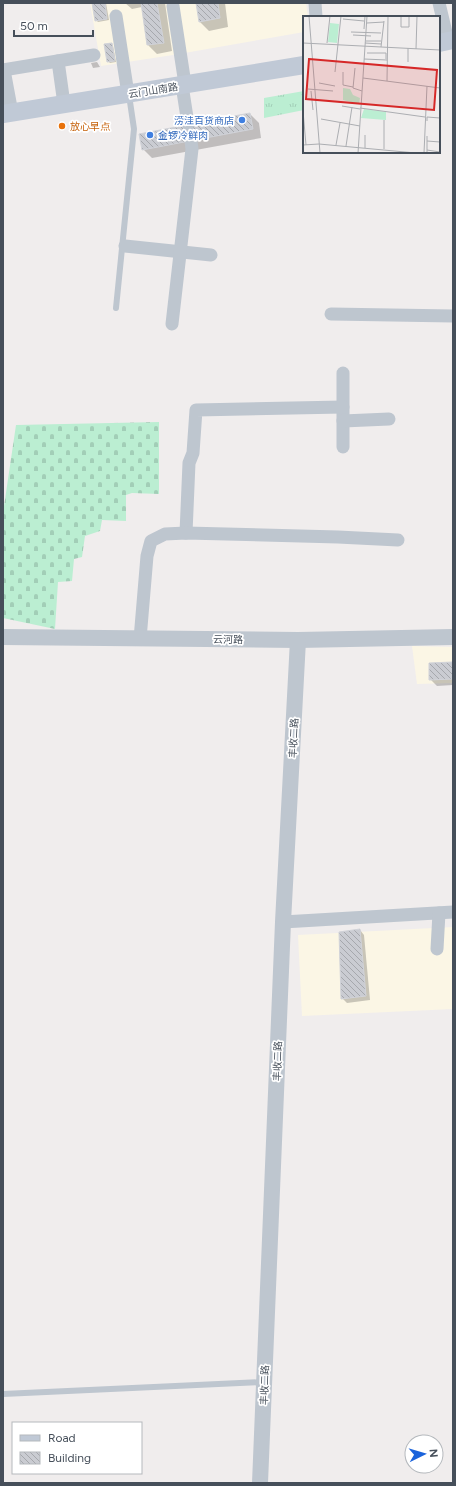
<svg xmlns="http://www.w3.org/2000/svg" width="456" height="1486" font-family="Figtree,'Noto Sans SC',sans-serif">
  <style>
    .commercial { fill: #fbf6e5 }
    .cemetery { fill: url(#cemetery-stones) }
    .park { fill: url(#park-tufts) }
    .shadow { fill: #0003 }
    .building { fill: url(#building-back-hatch); stroke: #d1d3d9 }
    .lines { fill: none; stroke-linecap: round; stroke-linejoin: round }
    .service { stroke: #bec6cf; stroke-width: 6 }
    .minor { stroke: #bec6cf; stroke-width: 13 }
    .tertiary { stroke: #bec6cf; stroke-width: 16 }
    .secondary { stroke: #c0c9d6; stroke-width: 18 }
    .shop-dot { fill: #3f7fe0; stroke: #fff; stroke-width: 1.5 }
    .food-dot { fill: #e8710a; stroke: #fff; stroke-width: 1.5 }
    .labels { text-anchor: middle; stroke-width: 3.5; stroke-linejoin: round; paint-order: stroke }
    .street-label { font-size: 10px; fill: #464f5a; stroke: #fff }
    .shop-label { font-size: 10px; fill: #366cbe; stroke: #fff; text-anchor: end }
    .food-label { font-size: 10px; fill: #c56008; stroke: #fff; text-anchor: start }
    .inset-road { fill: none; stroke: #acaeb2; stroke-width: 1 }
    .view { fill: #d62828; fill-opacity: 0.15; stroke: #d62828; stroke-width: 2 }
    .inset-edge { fill: none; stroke: #464f5a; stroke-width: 2 }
  </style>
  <defs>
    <pattern id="cemetery-stones" width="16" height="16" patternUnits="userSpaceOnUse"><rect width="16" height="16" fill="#bbeed2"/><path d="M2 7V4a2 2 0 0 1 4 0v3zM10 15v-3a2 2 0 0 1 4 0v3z" fill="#a2ceb7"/></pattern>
    <pattern id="park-tufts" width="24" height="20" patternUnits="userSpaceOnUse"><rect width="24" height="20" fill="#bbeed2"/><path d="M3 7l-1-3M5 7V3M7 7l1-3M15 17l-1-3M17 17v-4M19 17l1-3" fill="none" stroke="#a2ceb7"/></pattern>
    <pattern id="building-back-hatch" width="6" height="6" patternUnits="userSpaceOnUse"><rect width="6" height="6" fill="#caccd2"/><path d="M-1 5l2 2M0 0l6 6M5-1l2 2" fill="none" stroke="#a6a8ad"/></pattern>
  </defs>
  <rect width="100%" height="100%" fill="#f0eded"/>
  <g class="commercial">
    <polygon points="90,3 306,3 308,17 304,17 304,32 173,55 101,66"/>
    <polygon points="412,646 453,647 453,683 417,684"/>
    <polygon points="453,927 453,1009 302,1016 298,935"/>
  </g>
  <polygon class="cemetery" points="159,422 159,494 132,493 126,495 126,521 102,520 100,531 85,536 82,557 74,559 72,581 58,582 55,629 3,618 3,513 16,425"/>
  <polygon class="park" points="304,91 304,110 264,118 264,98"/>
  <g class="shadow">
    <polygon points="93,3 106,3 109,20 98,22 96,20"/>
    <polygon points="125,3 165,3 172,51 157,54 148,45 142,7 132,9"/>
    <polygon points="197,3 225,3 228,27 209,31 200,22"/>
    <polygon points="112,44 113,46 116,62 110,63 108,61"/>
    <polygon points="97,62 100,67 93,68 91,63"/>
    <polygon points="250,114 259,123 261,138 152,158 143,149"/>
    <polygon points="453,663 453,685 437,686 430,679"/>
    <polygon points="360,930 364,935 370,1000 347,1003 342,998"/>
  </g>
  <g class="building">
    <polygon points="92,3 105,3 107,19 95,21"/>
    <polygon points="141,3 157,3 164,43 147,45"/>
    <polygon points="196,3 218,3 220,18 199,22"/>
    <polygon points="112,43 115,61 107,62 104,44"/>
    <polygon points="250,113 253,129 142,150 139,134"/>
    <polygon points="453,662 453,679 429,680 429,663"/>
    <polygon points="360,929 366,996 341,999 339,932"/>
  </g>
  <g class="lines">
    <g class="service">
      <polyline points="116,308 134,129 129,95"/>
      <polyline points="3,1394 263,1382"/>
    </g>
    <g class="minor">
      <polyline points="315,3 316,17"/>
      <polyline points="439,3 448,41"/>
      <polyline points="173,6 185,84"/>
      <polyline points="116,16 128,94"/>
      <polyline points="58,61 64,104"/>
      <polyline points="3,70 94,55"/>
      <polyline points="4,70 12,113"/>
      <polyline points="182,85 188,124"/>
      <polyline points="125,246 211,255"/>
      <polyline points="331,314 453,316"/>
      <polyline points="172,324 192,149 191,141"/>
      <polyline points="343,373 343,447"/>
      <polyline points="343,421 389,419"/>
      <polyline points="186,533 189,463 193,453 196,410 343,407"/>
      <polyline points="140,639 147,556 151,541 165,534 186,533 338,537 398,540"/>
      <polyline points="283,922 453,912"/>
      <polyline points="437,949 439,913"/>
    </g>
    <g class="tertiary">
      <polyline points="3,637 298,640 453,637"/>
      <polyline points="260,1483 283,922 298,640"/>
    </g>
    <g class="secondary">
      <polyline points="439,43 453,40"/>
      <polyline points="3,114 304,65"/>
    </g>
  </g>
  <g class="shop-dot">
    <circle cx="242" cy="120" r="4"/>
    <circle cx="150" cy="135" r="4"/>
  </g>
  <circle class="food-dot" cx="62" cy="126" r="4"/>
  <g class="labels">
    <g class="street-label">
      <text transform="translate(153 90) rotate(-9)" y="4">云门山南路</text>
      <text transform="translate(228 639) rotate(1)" y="4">云河路</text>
      <text transform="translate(293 738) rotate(-87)" y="4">丰收二路</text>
      <text transform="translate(277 1061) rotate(-88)" y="4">丰收二路</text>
      <text transform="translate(264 1385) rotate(-88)" y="4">丰收二路</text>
    </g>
    <g class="shop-label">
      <text x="234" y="124">涝洼百货商店</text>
      <text x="158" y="139" text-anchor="start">金锣冷鲜肉</text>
    </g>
    <g class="food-label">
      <text x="70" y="130">放心早点</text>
    </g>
  </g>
  <g transform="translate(303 16)">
    <rect width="137" height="137" fill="#f0eded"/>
    <path d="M40 72 47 73 50 79 57 82 56 88 40 84ZM61 93 83 96V104L58 102Z" fill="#bbeed2"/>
    <path d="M27 7 36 8 34 27 25 26Z" fill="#bbeed2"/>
    <path class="inset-road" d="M6 0 17 137M98 0V11H106V0M40 3 61 5M64 7 81 6M61 13 62 0M48 16 78 17M50 19 68 20M63 25H78M0 27 137 34M24 27 27 0M62 27 78 28M78 31 81 5M113 33 114 0M64 37H83V43M61 43 84 44M105 46V32M52 52 50 72 59 75M32 56 38 0M40 56V69L50 71M60 62 137 72M84 65 85 0M16 67 32 70M5 73 30 75M8 75 10 94M39 90 57 93M57 92 122 101M0 95 3 129M18 103 57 110M124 105V101L137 102M124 125 137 126M0 129 16 128 113 137M33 129 37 107M43 130 49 91M62 132V119M81 133V104M124 134 137 136M55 137 64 0M121 137 124 70M124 137V120"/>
    <path class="view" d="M6 43 134 54 131 94 3 83Z"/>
    <rect width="137" height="137" class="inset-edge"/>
  </g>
  <rect width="456" height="1486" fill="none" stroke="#464f5a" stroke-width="8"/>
  <rect x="12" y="1422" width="130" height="52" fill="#ffffff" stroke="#b5b9bd"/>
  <rect x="20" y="1435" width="20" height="6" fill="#c0c9d6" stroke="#b5b9bd"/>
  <text x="48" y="1442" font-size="12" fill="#464f5a">Road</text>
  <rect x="20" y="1452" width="20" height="12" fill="url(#building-back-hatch)" stroke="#b5b9bd"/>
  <text x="48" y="1462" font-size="12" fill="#464f5a">Building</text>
  <g transform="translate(424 1454) rotate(85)"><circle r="19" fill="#ffffff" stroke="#b5b9bd"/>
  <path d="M0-3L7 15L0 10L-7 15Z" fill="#1b63db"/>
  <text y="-6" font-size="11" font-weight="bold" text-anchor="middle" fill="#464f5a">N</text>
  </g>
  <path d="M14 30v6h79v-6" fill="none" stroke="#464f5a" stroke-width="2"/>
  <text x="20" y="30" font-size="12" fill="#464f5a" stroke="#ffffff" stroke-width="3" paint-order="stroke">50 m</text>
</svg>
